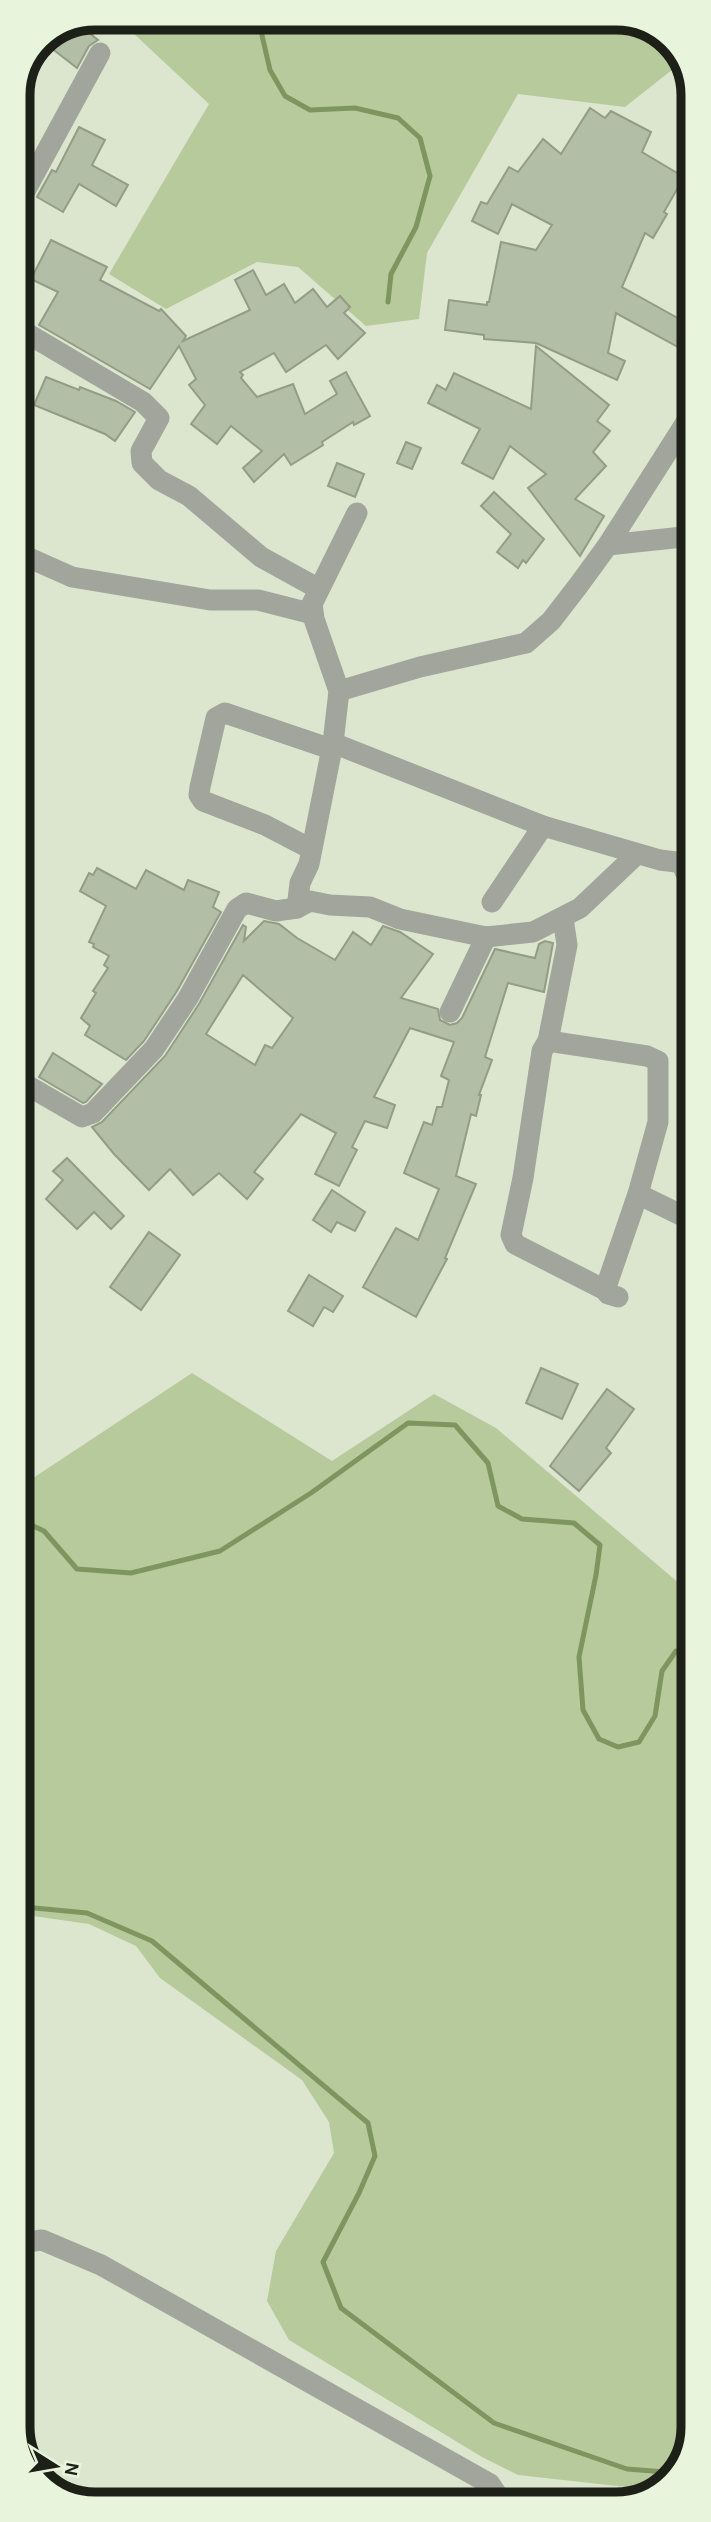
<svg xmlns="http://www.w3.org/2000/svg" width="711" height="2522" font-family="Karla,sans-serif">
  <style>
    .green { fill: #b6ca9c }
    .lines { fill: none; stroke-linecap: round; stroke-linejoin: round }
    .stream { stroke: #7f955f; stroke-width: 5 }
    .building { fill: #b3bea6; stroke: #929c86; stroke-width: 2; fill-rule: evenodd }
    .minor { stroke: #a1a59b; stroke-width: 21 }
    .rim { fill: none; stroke: #1c2017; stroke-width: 9 }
  </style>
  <rect width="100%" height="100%" fill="#dce6ce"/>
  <g class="green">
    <polygon points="117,18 626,18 667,37 682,62 625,107 518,94 427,253 419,319 366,326 298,267 257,262 166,309 109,274 209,104"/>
    <polygon points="192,1373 332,1461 434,1394 496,1428 693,1595 693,2427 677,2475 653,2490 518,2475 482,2457 289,2340 267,2301 276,2251 334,2153 329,2122 302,2080 160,1978 136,1946 89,1924 19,1914 18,1485 21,1486"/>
  </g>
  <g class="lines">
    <g class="stream">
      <polyline points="258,18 270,70 285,96 310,110 355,108 398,118 420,138 430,176 416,227 391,274 388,302"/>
      <polyline points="18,1519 44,1531 77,1569 131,1573 220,1551 311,1493 408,1423 455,1425 488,1463 498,1506 522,1519 574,1523 600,1545 596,1575 579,1657 583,1710 599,1739 618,1747 639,1742 655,1716 662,1671 676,1651 693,1651"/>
      <polyline points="19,1900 24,1907 87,1913 152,1941 368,2123 375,2156 359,2193 323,2262 341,2308 494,2423 627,2469 678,2473"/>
    </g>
  </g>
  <g class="building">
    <polygon points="78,24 98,40 89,46 77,68 41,40"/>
    <polygon points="590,108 605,118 611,111 651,132 642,152 684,177 664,212 667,214 653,238 645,233 622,287 692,326 692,338 685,351 616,313 608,353 625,361 617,380 536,343 484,339 484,335 445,330 449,300 487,305 487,302 489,302 501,242 536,250 552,225 512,204 498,234 472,221 481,202 487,204 509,167 518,172 543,139 561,154"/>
    <polygon points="79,127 105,140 92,165 128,185 116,206 79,184 63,212 37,197 52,170 56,172"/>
    <polygon points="51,240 107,267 100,280 159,311 161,309 186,336 183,341 250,310 235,280 253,270 266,295 284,284 295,303 313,289 327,307 340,296 350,307 344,313 365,333 338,359 326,345 286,372 274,353 240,372 243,375 241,378 257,397 293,384 305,414 337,394 330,381 346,372 370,416 354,425 353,422 322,442 323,445 291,465 284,454 254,482 243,468 262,451 231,426 217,444 191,424 205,405 189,385 196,379 179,346 150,389 39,325 58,292 31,279"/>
    <polygon points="536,346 609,405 597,421 610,431 593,452 606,466 575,499 604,516 580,556 528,488 546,474 510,446 493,479 462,463 480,429 428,403 437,385 446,390 454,373 531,409"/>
    <polygon points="46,377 79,390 80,387 116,401 135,412 115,441 105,434 34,405"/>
    <polygon points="406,442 421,448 412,469 397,463"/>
    <polygon points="337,463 364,474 355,497 328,486"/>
    <polygon points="494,492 544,539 526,563 523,560 518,568 497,552 511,534 481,506"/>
    <polygon points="97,868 136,889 146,870 184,890 188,880 219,892 213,907 221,912 177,991 144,1041 126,1060 85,1035 90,1026 81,1018 96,993 93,991 108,968 104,965 109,956 93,947 94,944 89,942 106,906 80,891 89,873 93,875"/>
    <path d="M264 921 279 924 297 938 335 960 353 932 371 945 383 926 400 932 433 954 401 998 438 1009 440 1020 450 1025 457 1023 462 1018 495 949 535 958 539 944 545 941 553 943 544 992 508 983 485 1057 492 1060 479 1095H481L476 1116 471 1114 456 1176 476 1184 445 1258 447 1259 416 1317 363 1287 396 1228 418 1240 439 1189 404 1173 424 1122 432 1125 437 1107H442L449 1080 441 1076 454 1042 410 1028 374 1097 395 1105 387 1128 365 1121 352 1147 357 1150 339 1186 315 1174 336 1133 301 1114 254 1172 263 1179 247 1199 219 1173 193 1195 170 1169 149 1190 114 1154 92 1127 102 1122 165 1056 199 1004 243 925 246 927 244 941ZM243 975 293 1018 272 1048 265 1045 255 1065 206 1034Z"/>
    <polygon points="53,1053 102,1084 86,1102 83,1103 39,1077"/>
    <polygon points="67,1158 124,1216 111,1229 94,1212 77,1229 46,1199 63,1180 53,1171"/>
    <polygon points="332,1190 365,1212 355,1231 337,1222 331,1232 313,1220"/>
    <polygon points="149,1232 180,1255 141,1310 110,1287"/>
    <polygon points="309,1275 343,1296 333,1312 324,1307 313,1326 288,1311"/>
    <polygon points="541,1368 578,1384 562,1419 526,1403"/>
    <polygon points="607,1389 634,1409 606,1448 611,1453 579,1491 550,1466"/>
  </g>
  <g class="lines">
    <g class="minor">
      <polyline points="18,204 100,53"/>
      <polyline points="18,328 143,402 159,418 141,451 142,463 159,480 189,496 261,557 319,589"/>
      <polyline points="608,545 692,536"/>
      <polyline points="18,553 72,577 210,600 258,600 313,614"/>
      <polyline points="339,691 420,667 526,643 551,621 578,586 608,545 692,413"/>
      <polyline points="333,743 543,826 660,860 692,864"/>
      <polyline points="311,849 265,825 203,801 199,795 200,787 216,718 225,713 331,749"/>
      <polyline points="682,864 692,888"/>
      <polyline points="492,902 543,826"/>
      <polyline points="297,908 300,883 309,864 333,743 339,691 314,619 312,604 357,513"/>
      <polyline points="563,918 567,945 548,1041 542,1051 523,1178 511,1235 515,1244 605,1290"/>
      <polyline points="450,1012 486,937"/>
      <polyline points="548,1041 647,1056 658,1061 658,1122 638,1194 693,1221"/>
      <polyline points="18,1080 82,1117 93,1113 154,1049 188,998 237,909 246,903 276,911 297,908 310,901 330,905 370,907 400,919 486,937 533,932 580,908 637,854"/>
      <polyline points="618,1297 608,1294 605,1290 638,1194"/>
      <polyline points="19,2243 42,2240 101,2265 490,2484 498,2496 496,2503"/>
    </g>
  </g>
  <path d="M0 0H711V2522H0ZM95 30H616A65 65 0 0 1 681 95V2427A65 65 0 0 1 616 2492H95A65 65 0 0 1 30 2427V95A65 65 0 0 1 95 30Z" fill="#e9f4dc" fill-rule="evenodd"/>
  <path class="rim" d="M95 30H616A65 65 0 0 1 681 95V2427A65 65 0 0 1 616 2492H95A65 65 0 0 1 30 2427V95A65 65 0 0 1 95 30Z"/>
  <g transform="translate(56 2466) rotate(101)" stroke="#e9f4dc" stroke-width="5" paint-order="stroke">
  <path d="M0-5L12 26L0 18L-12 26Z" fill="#1c2017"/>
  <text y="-10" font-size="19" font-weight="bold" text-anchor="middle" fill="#1c2017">N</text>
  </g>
</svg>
